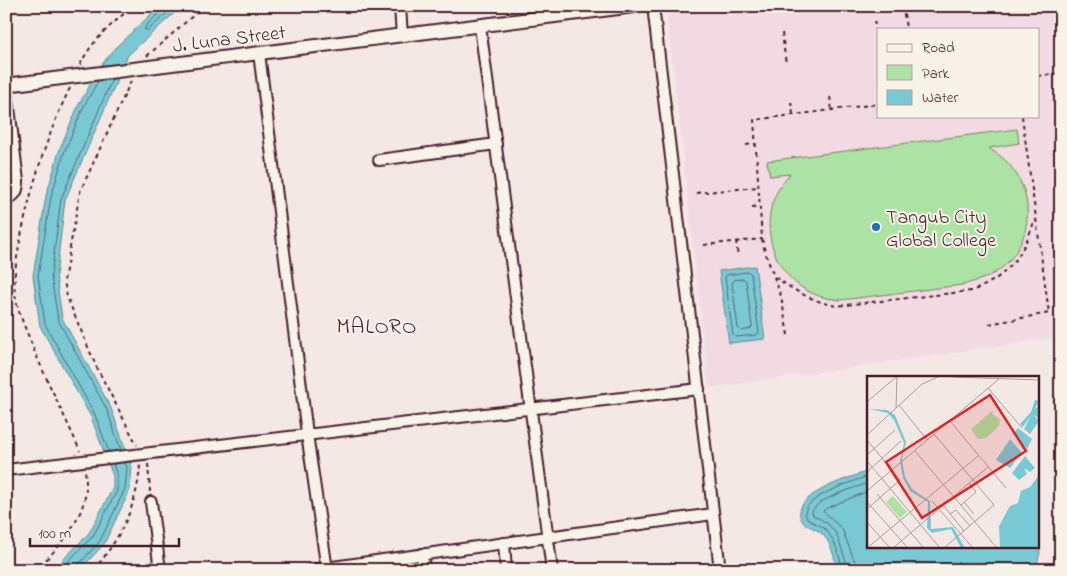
<svg xmlns="http://www.w3.org/2000/svg" width="1067" height="576" font-family="'Indie Flower',sans-serif">
  <style>
    .built { fill: #f1dae2; fill-rule: evenodd }
    .green { fill: #ace2a4; stroke: #7b8068 }
    .water { fill: #79c9d4; stroke: #668590 }
    .lines { fill: none; stroke-linecap: round; stroke-linejoin: round }
    .shore { stroke: #5d636f; stroke-width: 1 }
    .minor-casing { stroke: #4a1f2b; stroke-width: 14 }
    .tertiary-casing { stroke: #4a1f2b; stroke-width: 16 }
    .path { stroke: #4a1f2b; stroke-width: 2; stroke-dasharray: 4 4; stroke-linecap: butt }
    .minor { stroke: #f7f3e8; stroke-width: 10 }
    .tertiary { stroke: #f7f3e8; stroke-width: 12 }
    .poi-dot { fill: #1f6fb2; stroke: #f7f3e8; stroke-width: 2 }
    .labels { text-anchor: middle; stroke-width: 4; stroke-linejoin: round; paint-order: stroke }
    .street-label { font-size: 20px; fill: #4a1f2b; stroke: #f7f3e8 }
    .poi-label { font-size: 20px; fill: #4a1f2b; stroke: #f7f3e8; text-anchor: start }
    .quarter-label { font-size: 22px; letter-spacing: 1px; fill: #4a1f2b; stroke: #f7f3e8 }
    .inset-road { fill: none; stroke: #b0989b; stroke-width: 1 }
    .view { fill: #d62828; fill-opacity: 0.15; stroke: #d62828; stroke-width: 2.5 }
    .inset-edge { fill: none; stroke: #4a1f2b; stroke-width: 2.5 }
  </style>
  <rect width="100%" height="100%" fill="#f4e8e5"/>
  <filter id="ink" filterUnits="userSpaceOnUse"><feTurbulence type="fractalNoise" baseFrequency=".02" numOctaves="2"/><feDisplacementMap in="SourceGraphic" scale="10" xChannelSelector="R" yChannelSelector="G"/><feConvolveMatrix kernelMatrix="1 2 1 2 8 2 1 2 1" color-interpolation-filters="sRGB"/></filter>
  <g filter="url(#ink)">
    <path class="built" d="M726 6H1061V337L709 388 667 14ZM878 29H1038V116H878Z"/>
    <path class="green" d="M1017 129 1019 143 989 148C997 154 1006 159 1012 168 1035 197 1032 241 1004 266 992 277 977 281 962 285L841 300C832 299 823 298 814 294 777 279 759 233 775 196 779 188 784 181 790 174L770 176 767 161Z"/>
    <g class="water">
      <polygon points="160,6 182,6 128,55 65,200 56,276 62,318 111,408 132,467 130,490 104,544 80,570 53,570 89,533 113,488 113,476 91,417 40,326 33,276 46,196 60,148 79,104 103,63 117,46"/>
      <polygon points="755,266 765,339 729,343 719,271"/>
      <polygon points="1061,392 1061,436 1054,401 1055,396"/>
      <path d="M868 471V547H1038V537L1040 553 1035 570H838C834 558 831 540 820 532 815 528 808 527 803 522 784 496 853 477 868 471Z"/>
    </g>
    <g class="lines">
      <g class="shore">
        <polyline points="163,6 161,11 145,27 145,30 148,30 175,6"/>
        <polyline points="112,79 61,199 51,276 58,320 107,410 121,450"/>
        <polyline points="98,81 84,106 65,150 51,197 38,276 45,324 95,415 109,452"/>
        <polygon points="749,272 751,274 759,333 757,335 735,337 733,335 725,277 727,275"/>
        <polygon points="744,279 746,281 752,327 750,329 741,331 738,328 732,283 734,280"/>
        <polyline points="60,570 93,536 117,491 117,475 113,464"/>
        <polyline points="77,570 78,565 100,541 125,489 127,468 125,462"/>
        <path d="M842 570C841 557 834 537 824 528 819 524 811 523 807 518 794 499 857 481 868 476"/>
        <path d="M849 570 836 533 827 523 813 515 812 512C816 499 855 488 868 483"/>
        <polyline points="856,570 855,562 842,529 823,511 827,508 868,491"/>
      </g>
      <defs>
        <g id="minor">
          <polyline points="400,6 402,36"/>
          <polyline points="653,6 720,570"/>
          <polyline points="480,26 552,570"/>
          <polyline points="259,53 307,434 327,570"/>
          <path d="M6 83 18 181C18 190 16 196 6 199"/>
          <polyline points="379,160 496,144"/>
          <polyline points="6,470 699,389"/>
          <polyline points="151,502 160,570"/>
          <polyline points="504,543 506,570"/>
          <polyline points="422,554 424,570"/>
          <polyline points="311,570 713,514"/>
        </g>
        <polyline id="tertiary" points="6,85 634,6"/>
      </defs>
      <use href="#minor" class="minor-casing"/>
      <use href="#tertiary" class="tertiary-casing"/>
      <g class="path">
        <polyline points="903,6 906,29"/>
        <polyline points="874,21 875,25"/>
        <polyline points="782,33 786,64"/>
        <polyline points="147,56 204,6"/>
        <path d="M80 65C92 40 112 24 133 6"/>
        <polyline points="1038,76 1061,73"/>
        <polyline points="131,81 80,192 64,281 67,297 96,366 137,445"/>
        <path d="M70 88C47 135 32 184 21 236 17 257 12 279 16 300 19 314 25 327 30 340 45 378 64 414 80 451"/>
        <polyline points="830,97 832,110"/>
        <polyline points="791,102 793,114"/>
        <polyline points="746,145 756,144"/>
        <polyline points="696,193 758,187"/>
        <polyline points="752,207 760,206"/>
        <polyline points="736,241 738,257"/>
        <polyline points="704,245 762,239"/>
        <path d="M775 277C794 291 813 301 836 306L971 291C1008 278 1023 255 1035 219"/>
        <polyline points="989,324 1049,313 1022,116"/>
        <polyline points="788,335 781,296 765,252 762,239 754,120 878,104"/>
        <polyline points="148,464 150,492"/>
        <path d="M34 570C55 553 77 528 84 501 87 492 86 480 85 470"/>
        <path d="M94 570C120 538 138 505 140 464"/>
      </g>
      <use href="#minor" class="minor"/>
      <use href="#tertiary" class="tertiary"/>
    </g>
  </g>
  <circle class="poi-dot" cx="876" cy="227" r="5"/>
  <g class="labels">
    <g class="street-label">
      <text transform="translate(229 38) rotate(-7)" y="7">J. Luna Street</text>
    </g>
    <g class="poi-label">
      <text x="886" y="223">Tangub City<tspan x="886" dy="23">Global College</tspan></text>
    </g>
    <g class="quarter-label">
      <text x="377" y="333">MALORO</text>
    </g>
  </g>
  <g transform="translate(867 376)">
    <rect width="172" height="172" fill="#f4e8e5"/>
    <path d="M126 34 125 38 133 43 132 50 119 62 111 63 104 53ZM26 120 40 136 33 142 19 126Z" fill="#ace2a4"/>
    <path d="M168 24 172 25 168 33 172 30V42L167 39 172 45 163 58 157 53 164 40 156 51 153 48 164 36ZM1 33 20 34 28 39 39 66 35 83 38 101 45 113 63 125 64 153 86 151 98 172H94L84 153 65 157 60 152 61 126 43 115 36 102 33 86 37 67 27 44 21 37ZM151 52 165 63 160 73 146 58ZM143 63 155 77 143 92 129 84ZM158 80 168 92 163 96 157 92 160 98 152 104 145 97ZM172 99V172H133L132 150 143 130 151 127 154 115 163 111Z" fill="#79c9d4"/>
    <path class="inset-road" d="M86 1 173 4M121 12 155 52M0 26 29 1M32 29 60 64M29 32 30 1M83 45 139 112M67 58 127 129 77 172M0 59 55 8 71 1M0 64 33 104 0 133M48 75 130 172M0 79 28 54M0 85 73 172M0 96 34 65M0 115 133 2M10 118 57 172M65 125 106 172M0 126 41 172M97 126 107 138M76 129 97 155M94 129 109 116 102 107M83 138 89 134 103 150M0 146 23 172M0 172 111 80M26 172 121 91"/>
    <path class="view" d="M123 19 159 75 55 142 19 86Z"/>
    <rect width="172" height="172" class="inset-edge"/>
  </g>
  <rect width="1067" height="576" fill="none" stroke="#f7f3e8" stroke-width="25"/>
  <rect x="12" y="12" width="1042" height="551" fill="none" stroke="#4a1f2b" stroke-width="2" filter="url(#ink)"/>
  <rect x="877" y="28" width="162" height="90" fill="#f7f3e8" stroke="#b29e9c"/>
  <rect x="887" y="44" width="25" height="8" fill="#f7f3e8" stroke="#b29e9c"/>
  <text x="922" y="52" font-size="15" fill="#4a1f2b">Road</text>
  <rect x="887" y="65" width="25" height="15" fill="#ace2a4" stroke="#b29e9c"/>
  <text x="922" y="78" font-size="15" fill="#4a1f2b">Park</text>
  <rect x="887" y="90" width="25" height="15" fill="#79c9d4" stroke="#b29e9c"/>
  <text x="922" y="102" font-size="15" fill="#4a1f2b">Water</text>
  <path d="M30 538v8h149v-8" fill="none" stroke="#4a1f2b" stroke-width="2.5"/>
  <text x="38" y="538" font-size="15" fill="#4a1f2b" stroke="#f7f3e8" stroke-width="4" paint-order="stroke">100 m</text>
</svg>
